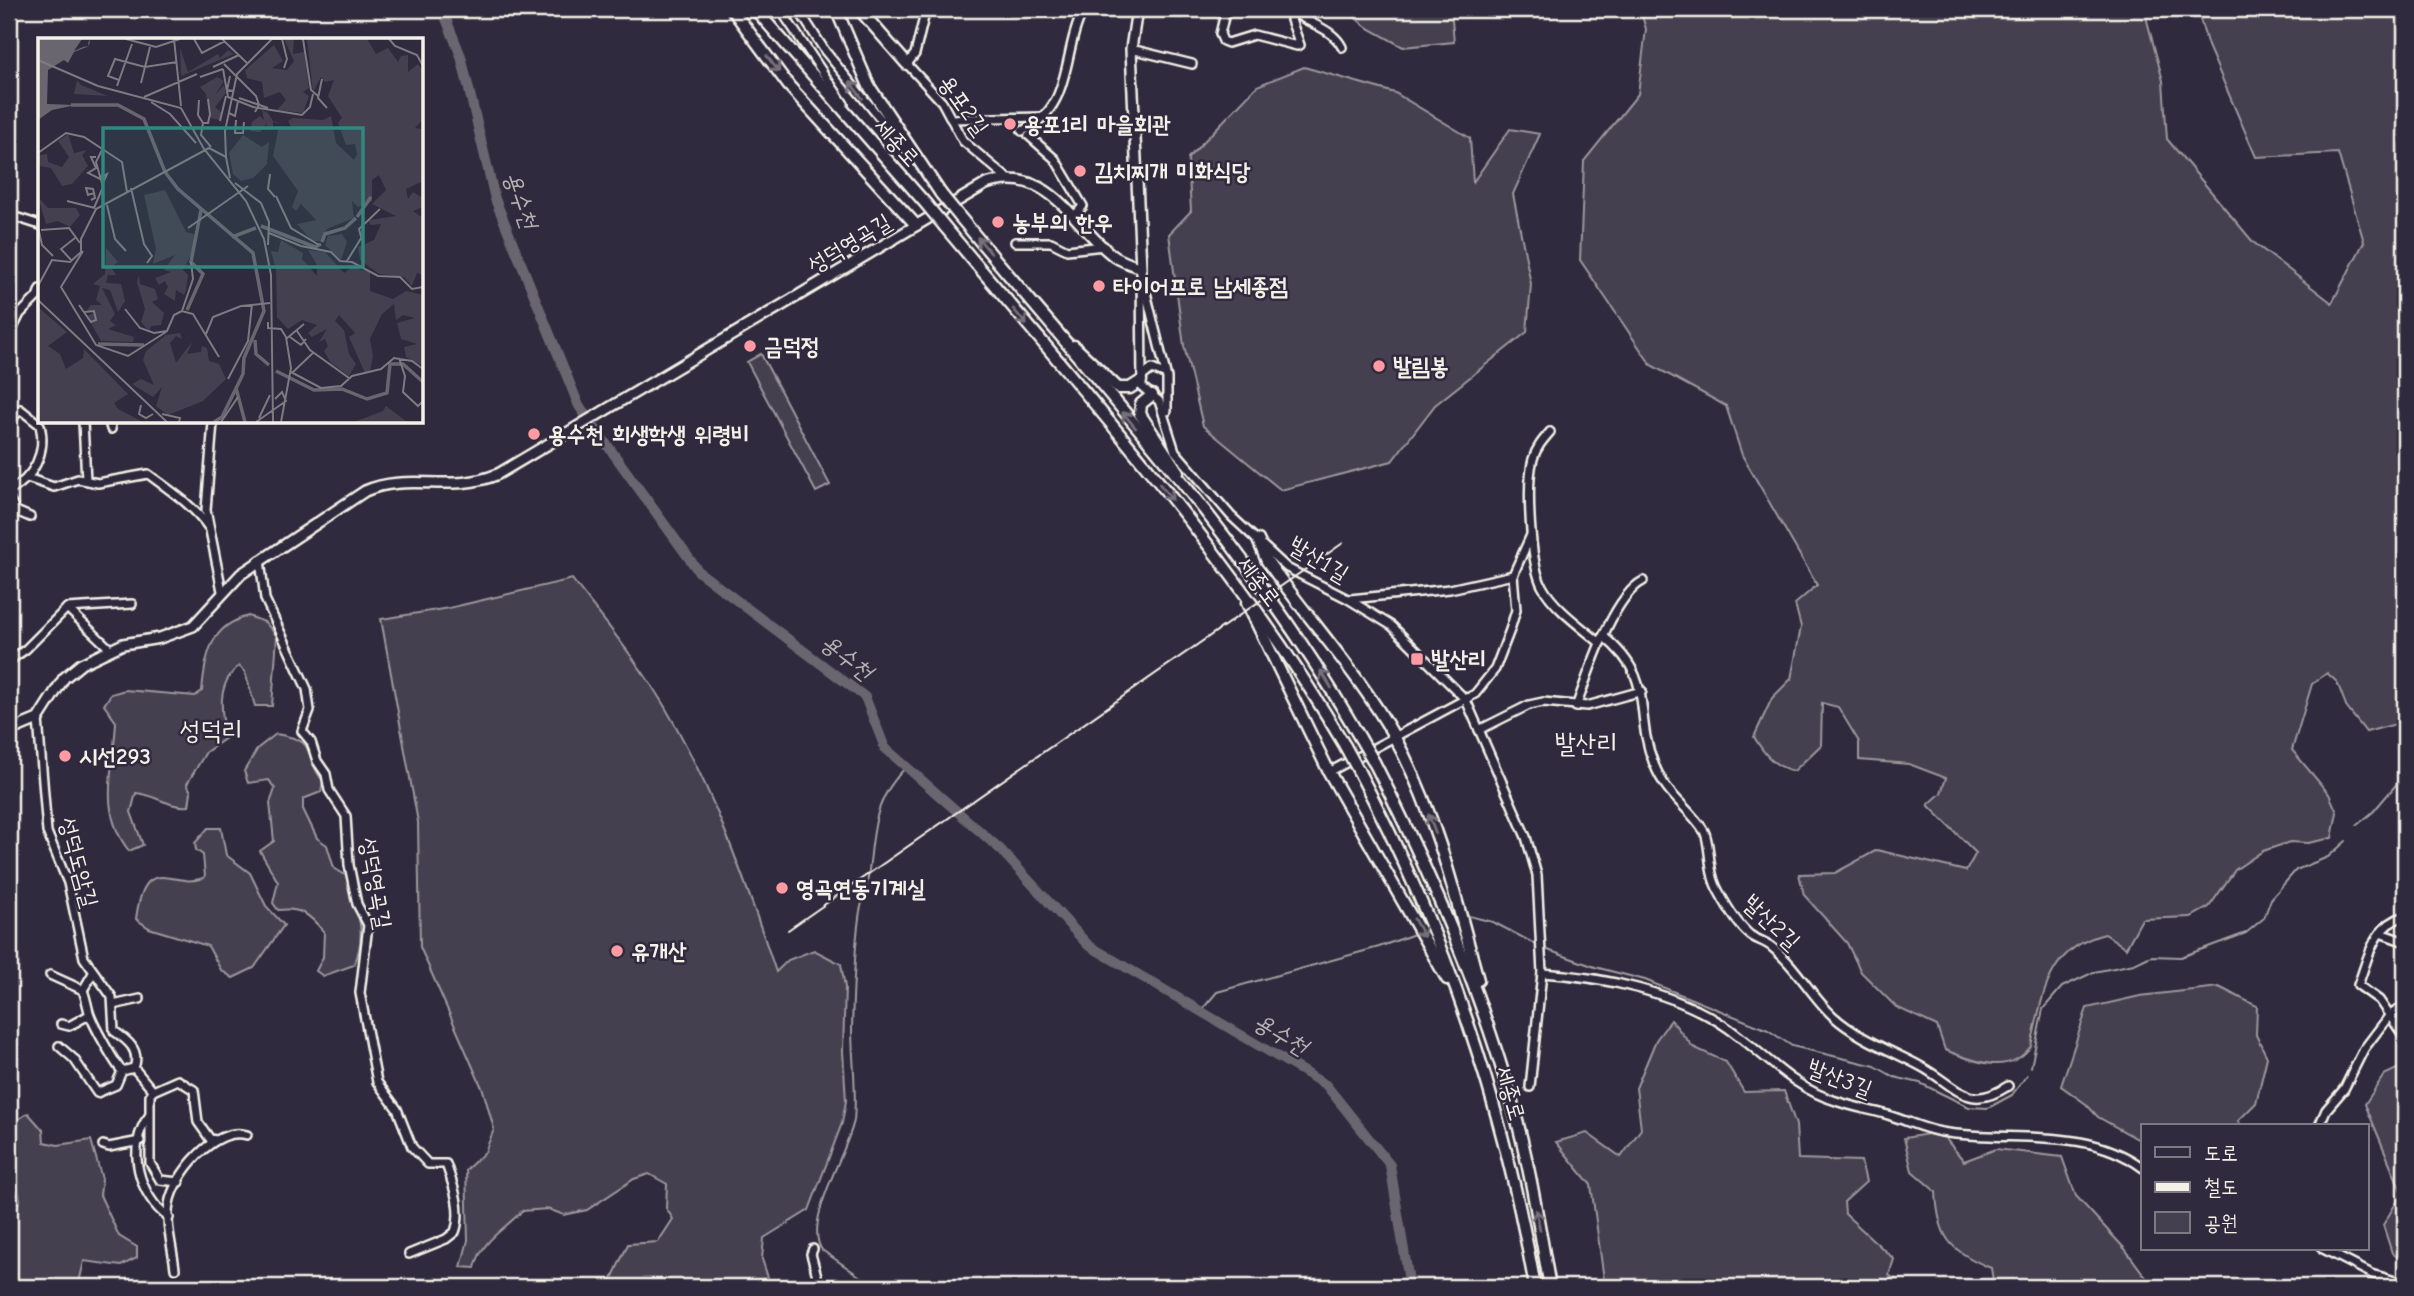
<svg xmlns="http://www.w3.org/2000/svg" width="2414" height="1296" font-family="'Comic Neue','Poor Story',sans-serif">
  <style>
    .green { fill: #454050; stroke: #9c989c; stroke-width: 2 }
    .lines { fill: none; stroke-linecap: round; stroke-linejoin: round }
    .stream { stroke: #a19ea0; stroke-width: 2 }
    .river { stroke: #6a6670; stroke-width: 10 }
    .minor-casing { stroke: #f4f1e8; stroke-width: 12 }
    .major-casing { stroke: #f4f1e8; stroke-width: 14 }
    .highway-casing { stroke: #f4f1e8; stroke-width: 15 }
    .minor { stroke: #2f2a3d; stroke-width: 7 }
    .major { stroke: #2f2a3d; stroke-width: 9 }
    .highway { stroke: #2f2a3d; stroke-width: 10 }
    .rail { stroke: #f4f1e8; stroke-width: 2 }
    .highway-bridge-casing { stroke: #f4f1e8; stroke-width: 15; stroke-linecap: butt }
    .highway-bridge { stroke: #2f2a3d; stroke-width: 10 }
    .oneway { stroke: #747079 }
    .poi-dot { fill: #ff9aa2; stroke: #2f2a3d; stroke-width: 2.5 }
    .labels { text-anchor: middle; stroke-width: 5; stroke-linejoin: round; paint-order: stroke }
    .street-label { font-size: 23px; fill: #f4f1e8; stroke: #2f2a3d }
    .poi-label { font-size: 23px; font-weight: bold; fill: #f4f1e8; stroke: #2f2a3d; text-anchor: start }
    .water-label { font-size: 24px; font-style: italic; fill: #b6b2b2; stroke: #2f2a3d }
    .quarter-label { font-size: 26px; fill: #f4f1e8; stroke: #2f2a3d }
    .inset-river { fill: none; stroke: #6a6670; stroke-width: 3.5 }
    .inset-road { fill: none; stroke: #7e7a81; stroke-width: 2 }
    .view { fill: #318880; fill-opacity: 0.15; stroke: #318880; stroke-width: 3.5 }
    .inset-edge { fill: none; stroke: #f4f1e8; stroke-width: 3.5 }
  </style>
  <rect width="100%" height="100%" fill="#2f2a3d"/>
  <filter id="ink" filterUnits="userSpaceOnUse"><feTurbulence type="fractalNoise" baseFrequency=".0143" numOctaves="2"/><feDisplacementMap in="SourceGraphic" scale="14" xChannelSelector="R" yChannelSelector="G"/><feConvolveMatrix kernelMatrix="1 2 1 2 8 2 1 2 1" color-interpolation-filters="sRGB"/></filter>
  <g filter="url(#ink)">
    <g class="green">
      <polygon points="1345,9 1451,9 1454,42 1403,47 1365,26"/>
      <path d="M1640 9H1751L1756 13 1758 9H2144L2163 81 2167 139 2253 242 2332 303 2364 242 2338 153 2256 157 2208 46 2197 9H2405V706L2400 708 2396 724 2366 732 2347 708 2337 682 2327 673 2312 684 2292 750 2329 794 2337 812 2332 838 2308 843 2290 842 2263 851 2235 870 2209 907 2191 917 2142 919 2126 948 2105 934C2047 948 2043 995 2031 1046 2009 1077 1974 1061 1945 1050L1937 1026 1896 1007 1861 972 1847 943 1804 895 1799 874 1835 873 1877 850 1966 871 1976 853 1928 805 1941 793 1946 778 1909 764 1859 760V742L1838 707 1822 703 1821 745 1794 771C1773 766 1765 755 1754 737L1772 698 1791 679 1801 627 1795 604 1817 585 1742 455 1726 406 1651 365 1580 260 1584 161 1638 94 1646 29Z"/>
      <polygon points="1304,67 1395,93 1470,138 1473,182 1510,129 1540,134 1513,194 1531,284 1527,332 1435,405 1392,461 1281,490 1203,426 1184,346 1169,234 1191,211 1188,158 1257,86"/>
      <polygon points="761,354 830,485 816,492 747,362"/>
      <path d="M572 579C599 614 628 649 652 686 707 771 744 877 776 972L788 960 814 950 841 964 845 987 843 1051 846 1101 842 1123 809 1210 764 1238 762 1259 771 1287H601L610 1283 628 1244 658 1242 673 1219 666 1208 667 1184 649 1174 634 1179 587 1210 564 1215 548 1209 522 1211C504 1230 481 1240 475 1268L461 1267 468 1240 466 1170 485 1152 494 1129 483 1090 420 947 418 822 381 619 449 608Z"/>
      <path d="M248 616 265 622 277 636 272 706H255L245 672 239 666C216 684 221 712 226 738L206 752 187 784 191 792 189 806C169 808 156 795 136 793L131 812 143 845 129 851C97 810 114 768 116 722L104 705 111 694 125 690 195 696 202 691C205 656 210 626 248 616Z"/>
      <path d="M276 734C321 741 301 753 323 781L321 792 303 799V809L317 838 327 845 334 868 348 877C357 910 368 933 354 965L323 976 316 971 323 957 324 932C310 915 301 907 278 910L273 903 278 882 260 851 274 841 270 803 275 789 269 780 248 783 244 771 258 748Z"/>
      <path d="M208 828H221L226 855 250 873 266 906 284 925 254 968 233 978 221 970 208 946 149 928 136 919C145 848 175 892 205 877L203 855 196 850 195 843Z"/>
      <polygon points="2219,987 2257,1006 2256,1035 2267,1057 2256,1103 2238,1121 2242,1126 2143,1126 2143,1142 2098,1117 2086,1104 2061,1086 2087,1008 2140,996"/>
      <polygon points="1671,1020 1693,1047 1726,1062 1744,1092 1784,1091 1796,1125 1798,1159 1861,1161 1866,1182 1844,1202 1845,1214 1894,1259 1889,1275 1906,1287 1605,1287 1591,1185 1556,1142 1587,1133 1621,1157 1641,1129 1636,1088 1656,1040"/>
      <polygon points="2405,1065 2405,1263 2392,1253 2383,1225 2402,1193 2365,1104 2384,1075"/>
      <polygon points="28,1113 43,1130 44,1142 58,1145 91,1140 102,1179 100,1195 119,1236 137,1247 137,1258 121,1266 84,1261 78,1287 11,1287 13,1211 20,1200 11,1154 18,1138 16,1121"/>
      <path d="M1940 1132 1964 1161 1996 1149 2062 1157 2076 1196 2125 1249 2153 1287H1994L1991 1268C1949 1251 1938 1237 1936 1192L1912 1171 1904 1138Z"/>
    </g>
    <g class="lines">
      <g class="stream">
        <polyline points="2357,825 2373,812 2405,774"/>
        <polyline points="1465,915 1493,922 1537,945"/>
        <polyline points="1545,949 1595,967 1645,980 1768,1030 1792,1046 1875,1066 1894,1077 1920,1083 1969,1107 1988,1108 2012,1095 2027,1075"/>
        <polyline points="1200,1012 1217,992 1379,947 1417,933"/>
        <polyline points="2031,1067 2043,1009 2062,987 2094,972 2134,964 2151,956 2181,957 2246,933 2264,918 2271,899 2296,870 2328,857 2346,841"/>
        <path d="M875 1287 822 1250C802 1221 849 1150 854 1120 857 1090 852 1059 852 1029 853 993 854 954 859 918 860 904 867 891 868 877 875 830 871 802 907 766"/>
      </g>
      <polyline class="river" points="442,9 461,56 495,199 579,406 699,572 865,697 885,748 1000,849 1088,945 1326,1085 1390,1165 1410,1287"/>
      <defs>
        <g id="minor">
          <polyline points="780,9 844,104"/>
          <polyline points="798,9 825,51 910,155"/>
          <polyline points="926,9 915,54 907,64 942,102 963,141 1007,178"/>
          <polyline points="1156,9 1180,13"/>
          <polyline points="1226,9 1220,34 1223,41 1228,43 1254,35 1297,46 1300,45 1291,20 1295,9"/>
          <path d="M1290 9C1306 24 1332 27 1342 47"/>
          <polyline points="1131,49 1192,64"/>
          <polyline points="951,119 1042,117"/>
          <path d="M1022 131C1074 108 1061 52 1084 9"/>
          <polyline points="1029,136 1055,159 1083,206 1075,215"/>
          <polyline points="9,215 40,225"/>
          <polyline points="1015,242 1051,242 1067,250 1104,246"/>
          <polyline points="1141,268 1142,387 1159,401 1175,451 1231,516 1287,568 1348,599 1392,626 1466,700 1526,837 1537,875 1542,973 1530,1087"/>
          <polyline points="1143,280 1167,378 1167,411"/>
          <polyline points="9,336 20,314 37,297 40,289"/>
          <polyline points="9,357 10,371"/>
          <polyline points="1143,376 1152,369 1164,374"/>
          <polyline points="83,422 86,480"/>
          <polyline points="109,422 111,429"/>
          <polyline points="213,422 206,510 222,591"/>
          <path d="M9 423 20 409 40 425C47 452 34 478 9 491"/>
          <path d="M1550 432C1543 440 1536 448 1533 459 1526 484 1530 562 1542 586 1554 608 1580 626 1599 642"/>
          <path d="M27 478 54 487 78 479 98 483 148 474C170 490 193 505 209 528"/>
          <polyline points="9,499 16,511 30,517"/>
          <path d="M260 560 265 599 307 689 310 710 302 731 311 742 317 761 326 774 329 790 346 816 349 865 357 904 368 925 360 993 377 1082 397 1109 412 1147 428 1164H446C453 1184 463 1211 455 1232L446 1239 409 1254"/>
          <polyline points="1350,599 1450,589 1513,575 1531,535"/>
          <polyline points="67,608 132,604"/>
          <path d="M1603 636C1658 681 1632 710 1654 764 1667 797 1687 805 1704 831 1711 843 1707 872 1719 892 1727 907 1737 924 1750 935 1757 940 1767 942 1773 948 1797 967 1811 996 1833 1016 1857 1038 1892 1051 1920 1066 1956 1085 1967 1113 2008 1086"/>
          <polyline points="9,661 26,649 67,608 109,648"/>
          <path d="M1576 707C1588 675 1612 597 1643 581"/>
          <path d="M38 719 47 832 68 883 84 958 112 997 114 1031C127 1040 141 1050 134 1068L153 1091 178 1080 194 1090 198 1122 210 1139 216 1140"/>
          <polyline points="1479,730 1529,705 1543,702 1587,706 1642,691"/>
          <polyline points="1329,772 1475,694 1495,669 1510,630 1516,610 1513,575"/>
          <path d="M2405 916C2372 926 2369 957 2358 985L2379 1000 2405 1038"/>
          <polyline points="2380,933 2405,942"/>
          <path d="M1542 973C1604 977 1676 992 1728 1028 1765 1054 1792 1088 1836 1101 1853 1107 1871 1110 1888 1115 1908 1121 1927 1131 1948 1133 2014 1142 2087 1126 2143 1168"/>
          <path d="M50 975 83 990C86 998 87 1005 89 1012 92 1023 115 1064 122 1071L134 1068"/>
          <polyline points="83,990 93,973"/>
          <polyline points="113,1005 140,999"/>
          <polyline points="61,1024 69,1026 89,1015"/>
          <polyline points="59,1046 74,1059 97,1093 116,1085 122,1071"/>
          <polyline points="153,1091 150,1095 150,1163 160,1180 179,1182"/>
          <path d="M149 1116C125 1146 139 1197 169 1218"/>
          <polyline points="2319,1126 2326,1110 2344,1089 2364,1049 2389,1016 2405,1005"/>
          <polyline points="103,1145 109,1147 140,1141"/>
          <polyline points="813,1249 811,1254 820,1287"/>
          <polyline points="2323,1249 2372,1274 2405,1284"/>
          <path d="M175 1269C173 1249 165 1223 169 1204 174 1175 215 1125 247 1135"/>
        </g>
        <path id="major" d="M9 731 38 719 64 678 81 664 123 644 160 638 193 626 241 574 365 491C408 472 452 494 498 474L986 184C1048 164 1071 222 1111 254 1119 261 1131 264 1141 268L1131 49 1137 9"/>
        <g id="highway">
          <polyline points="732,9 789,86 916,225"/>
          <polyline points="755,9 926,204"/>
          <polyline points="836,9 869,86 941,194"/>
          <polyline points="859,9 907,64"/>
          <path d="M959 216C1099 384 1252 548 1360 738"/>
          <path d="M945 227C1085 394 1234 557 1345 746"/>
          <polyline points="1074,346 1118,388 1130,388 1141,381"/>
          <polyline points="1152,395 1141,404 1140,414 1178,472"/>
          <path d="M1258 540 1267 561C1309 620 1360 675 1395 738 1436 813 1456 898 1478 980"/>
          <polyline points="1247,603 1329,772 1447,979"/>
          <path d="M1374 762C1431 873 1479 986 1513 1106 1530 1165 1539 1227 1550 1287"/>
          <path d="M1358 770C1446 936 1503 1103 1535 1287"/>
        </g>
      </defs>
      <use href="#minor" class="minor-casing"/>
      <use href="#major" class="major-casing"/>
      <use href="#highway" class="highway-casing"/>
      <use href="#minor" class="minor"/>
      <use href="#major" class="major"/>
      <use href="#highway" class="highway"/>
      <polyline class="rail" points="788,930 1343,543"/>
      <defs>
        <g id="highway-bridge">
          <polyline points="941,194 959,216"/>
          <polyline points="926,204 945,227"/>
          <polyline points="1360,738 1374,762"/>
          <polyline points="1345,746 1358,770"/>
        </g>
      </defs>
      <use href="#highway-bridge" class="highway-bridge-casing"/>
      <use href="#highway-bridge" class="highway-bridge"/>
    </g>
    <defs><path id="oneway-shaft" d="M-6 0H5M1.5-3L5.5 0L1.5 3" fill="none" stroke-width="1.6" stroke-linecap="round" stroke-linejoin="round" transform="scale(1.75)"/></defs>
    <g class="oneway">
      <use href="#oneway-shaft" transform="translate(773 64) rotate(53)"/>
      <use href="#oneway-shaft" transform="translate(856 90) rotate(-128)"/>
      <use href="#oneway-shaft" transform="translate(984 245) rotate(-130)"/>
      <use href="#oneway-shaft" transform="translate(1020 317) rotate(50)"/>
      <use href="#oneway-shaft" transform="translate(1129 420) rotate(-130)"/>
      <use href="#oneway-shaft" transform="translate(1166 492) rotate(51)"/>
      <use href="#oneway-shaft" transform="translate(1326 679) rotate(-122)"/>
      <use href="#oneway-shaft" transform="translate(1432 824) rotate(-110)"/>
      <use href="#oneway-shaft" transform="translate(1419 928) rotate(61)"/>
      <use href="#oneway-shaft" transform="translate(1538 1220) rotate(-101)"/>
    </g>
  </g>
  <g class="poi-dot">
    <circle cx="1010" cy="124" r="7"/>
    <circle cx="1080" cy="171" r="7"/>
    <circle cx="998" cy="222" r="7"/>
    <circle cx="1099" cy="286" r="7"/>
    <circle cx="750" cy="346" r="7"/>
    <circle cx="1379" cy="366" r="7"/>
    <circle cx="534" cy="434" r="7"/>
    <rect x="1410" y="652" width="14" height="14" rx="3.5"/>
    <circle cx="65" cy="756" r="7"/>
    <circle cx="782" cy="888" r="7"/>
    <circle cx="617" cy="951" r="7"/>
  </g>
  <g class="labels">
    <g class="street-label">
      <text transform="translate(964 105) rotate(54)" y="8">용포2길</text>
      <text transform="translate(897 142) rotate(48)" y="8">세종로</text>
      <text transform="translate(849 243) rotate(-31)" y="8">성덕영곡길</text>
      <text transform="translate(1319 559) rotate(31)" y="8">발산1길</text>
      <text transform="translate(1259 581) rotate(53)" y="8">세종로</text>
      <text transform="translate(79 862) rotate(75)" y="8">성덕도암길</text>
      <text transform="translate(376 883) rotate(80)" y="8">성덕영곡길</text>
      <text transform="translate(1772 922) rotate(43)" y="8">발산2길</text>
      <text transform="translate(1840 1078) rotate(21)" y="8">발산3길</text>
      <text transform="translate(1511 1093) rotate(74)" y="8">세종로</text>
    </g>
    <g class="poi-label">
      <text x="1024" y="132">용포1리 마을회관</text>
      <text x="1094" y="179">김치찌개 미화식당</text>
      <text x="1012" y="230">농부의 한우</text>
      <text x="1113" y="294">타이어프로 남세종점</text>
      <text x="764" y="354">금덕정</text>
      <text x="1393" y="374">발림봉</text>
      <text x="548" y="442">용수천 희생학생 위령비</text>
      <text x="1431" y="667">발산리</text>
      <text x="79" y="764">시선293</text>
      <text x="796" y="896">영곡연동기계실</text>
      <text x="631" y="959">유개산</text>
    </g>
    <g class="water-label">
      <text transform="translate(521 200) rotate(71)" y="8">용수천</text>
      <text transform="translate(847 657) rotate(38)" y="8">용수천</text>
      <text transform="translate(1281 1034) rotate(31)" y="8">용수천</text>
    </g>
    <g class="quarter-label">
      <text x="211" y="739">성덕리</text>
      <text x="1586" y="752">발산리</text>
    </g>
  </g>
  <g transform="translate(38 38)">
    <rect width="385" height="385" fill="#2f2a3d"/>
    <path d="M246 1H256L255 16 266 14 271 50 265 54 271 58 265 75 239 72 248 62 242 54 226 60 224 44 209 40 207 32 236 7 245 23 234 30 249 32 256 23ZM269 1H329L338 16 350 10 360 24 363 18 370 17V34L380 26 385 33V81L377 90 385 91V143L368 151 370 161 375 154 385 160V169L375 173 385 180V237L379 235 374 248 366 239 341 236 322 222 320 209 336 202 343 186 332 187 331 182 358 178 334 166 348 152 341 137 334 142V163L320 169 314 163 316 180 289 191 283 203H274L259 186 278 182 263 166 258 173 254 169 260 153 235 118 241 88 254 91 250 83 255 80 285 82 293 78 298 105 316 122 319 116 317 106 308 107 300 85 304 80 290 58 296 42 287 44 283 39 275 54ZM142 10 150 34 180 16 182 20 190 12 196 16 143 38ZM179 39 186 43 177 57 186 47 188 55 177 69 184 75 182 82 172 80 168 56 162 49ZM39 42 43 47 70 58 36 56ZM224 72 230 75 235 83 245 86 235 84V91L228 90 229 85 222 94 212 93 214 84 222 78 226 82ZM30 96 36 115 49 112 44 117 50 128 34 146 24 148 13 130 1 128V117L9 116 10 124 24 129 31 119 20 103ZM205 97 224 109 231 104 229 126 215 140 203 143 195 136 191 115ZM127 152 148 194 156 196V211L145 232 150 237 148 252 146 257 138 252 137 263 126 256 130 249 127 243 121 247 117 240 133 234 126 232 137 217 115 226 118 211 106 157ZM0 159 10 170H38L42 177 32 189 20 183 8 186ZM304 196 309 204 303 222 287 207 290 198ZM243 202 265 215 264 221 279 238V227L270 212 287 214 306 235 314 229 332 234V253L355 261 368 253 385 257V328L368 319 366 309 379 306 363 301 359 285 377 280 365 277 358 282 356 266 344 276 332 301 335 318 332 334 327 335 311 299 317 295 301 277 297 283 306 292 311 316 318 326 311 338 293 325 286 313 290 308 287 301 281 304 289 291 274 299 270 295 279 287 264 282 250 291 239 279 238 231 233 213 240 214ZM68 210 80 224 73 229 78 237H70L68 245 83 246 87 263 80 274 72 252 64 250 77 276 72 283 78 287 70 291 96 299 95 304 63 303 49 278 56 275 49 272 53 267H64L58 262 62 248 55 246 67 236ZM101 237 102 246 117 251 120 261 114 264 126 275 123 287 113 288 111 293 103 284 107 271 99 244ZM0 269 29 294 10 308 22 316 28 331 45 320 46 311 90 356 76 365 80 371 105 384H0ZM142 295 144 301 138 298 132 305 138 325 154 304 149 316 163 314 164 308 169 310 171 323 181 326 188 341 165 363 130 377 118 368 124 349 115 359 94 346 103 341 116 347 105 322 108 313 128 297ZM348 368 369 384H316L345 373Z" fill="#454050"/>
    <path d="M0 1H44L36 13 45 9 50 8 51 1 52 5 50 8 49 9 36 14 30 25 26 22 10 32 9 66 38 67 14 72 0 82Z" fill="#6a6670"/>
    <path class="inset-river" d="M33 67H80L106 81 127 134 140 151 215 215 226 273 206 320 205 336 184 379 176 384M319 179 333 159M223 188 277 209 283 206M194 199 218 190M284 204 287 196 307 190 318 180M149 272 165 236 153 224 163 172M217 302 218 316 231 327M60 306 106 307M238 333 276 352 304 351 329 361 349 355 352 326H365L385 344M198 350 207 384"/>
    <path class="inset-road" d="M88 1 118 9 142 1M136 1 143 68M156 1 164 15 187 3M184 1 209 25M234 1H244L249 21 246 30M265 1 273 52 280 58M351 1 357 8 379 17 385 28M0 22 60 48 143 70 166 111 208 163 226 201 233 237 235 384M186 26 218 58 221 67 217 74M175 29 201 17M185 31 190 59 215 69 264 77 272 69 275 56M192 38 189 52 196 53M162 39 185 31M284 41 280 60 289 70M81 42 70 38 77 21 107 29 139 24M103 45 112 9M79 48 94 6M106 59 159 36M201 60 230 70M161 62 160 77 165 85M113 64 132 76 158 105M191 75 197 78 200 63M198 82 197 95H205L206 84M182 83 188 58M165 85H170L172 76 170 61M165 85 163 97 173 109M0 115 28 95 46 99 84 124 89 154M58 119H53L58 130 50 135 66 143 69 136 63 139M188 119 192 140M188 119 187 93 199 36 234 1M232 136 230 151 237 159M197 145 223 165 231 184 230 207M93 150 106 206 114 218 109 225M238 158 253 190 281 207M53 162 57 160 56 155 55 151 48 150 50 157 56 155M29 163 57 170M69 167 77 201 88 213M56 170 65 149 58 124 64 112M0 189 4 207 15 218M150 190 210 148M3 192 31 190 42 205M231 195 263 208 293 214 302 223 314 224 340 238 362 239 374 251 385 249M324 202 321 191 342 171M45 213 23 249 58 307 90 318 128 294M34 223 23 211 37 200M309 223 325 197M0 248 14 222 32 224 43 214V201L58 171 171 110 188 119M0 262 129 384M41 267 50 280 53 284 58 282 56 273 46 274M87 271 102 290 116 295 129 293 136 277 144 273M144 273 155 276 181 319M144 273 155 241 153 224M230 284V290L243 291 248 299 253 330 243 384M259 293 272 312 311 340M168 296 175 279 203 268 232 265M252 299 263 307 268 301M248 301 266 286M361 320 367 338 365 354 380 368 385 363M253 334 283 350 303 348 314 338 343 331 356 320 374 323 385 331M255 334 276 314M190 341 210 303 214 266M103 367 101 376 108 380 115 376M124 376 142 380 141 384M221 380 232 357M183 384 200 359M218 384 248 363 244 354 237 361"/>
    <path class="view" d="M65 90H325V229H65Z"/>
    <rect width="385" height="385" class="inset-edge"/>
  </g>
  <rect width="2414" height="1296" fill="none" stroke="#2f2a3d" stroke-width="35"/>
  <rect x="18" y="18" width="2379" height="1261" fill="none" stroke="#f4f1e8" stroke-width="2.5" filter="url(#ink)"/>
  <rect x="2141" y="1124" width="228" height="126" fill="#2f2a3d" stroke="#7e7a81" stroke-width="2"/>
  <rect x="2155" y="1147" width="35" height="10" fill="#2f2a3d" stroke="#7e7a81" stroke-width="2"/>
  <text x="2204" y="1160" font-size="21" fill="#f4f1e8">도로</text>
  <rect x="2155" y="1182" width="35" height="10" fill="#f4f1e8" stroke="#7e7a81" stroke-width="2"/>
  <text x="2204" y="1194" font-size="21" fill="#f4f1e8">철도</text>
  <rect x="2155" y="1212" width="35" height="21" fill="#454050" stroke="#7e7a81" stroke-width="2"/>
  <text x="2204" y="1230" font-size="21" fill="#f4f1e8">공원</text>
</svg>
